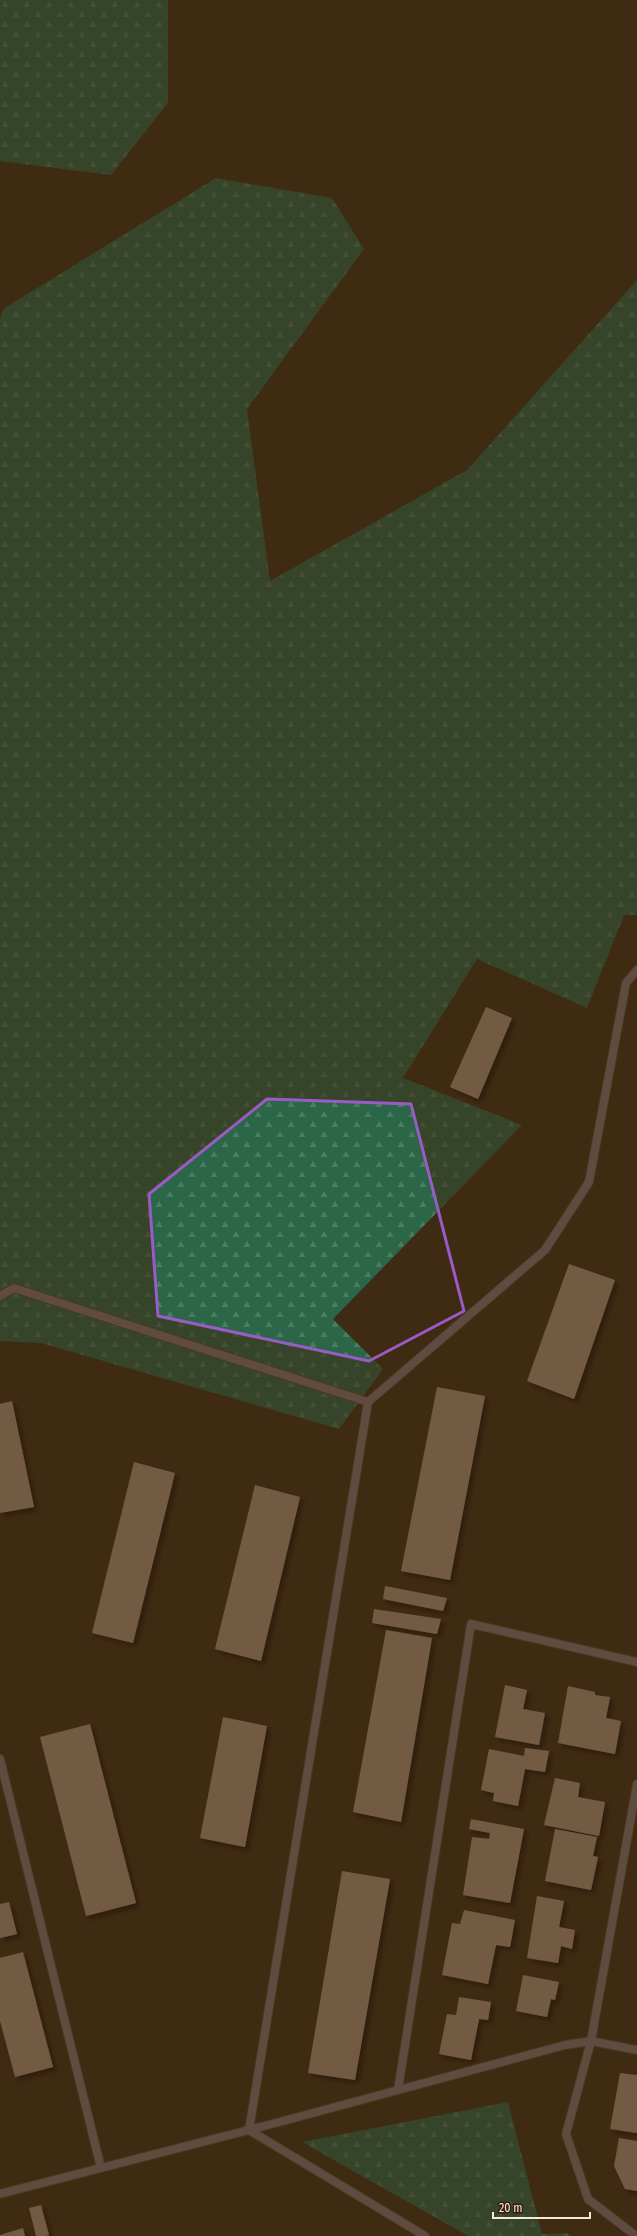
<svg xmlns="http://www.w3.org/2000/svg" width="637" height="2236" font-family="'Fira Sans Condensed',sans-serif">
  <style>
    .forest { fill: url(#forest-firs) }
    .building { fill: #b2987e; filter: url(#shadow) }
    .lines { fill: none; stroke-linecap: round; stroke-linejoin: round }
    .minor-casing { stroke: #59452f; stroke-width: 10 }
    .tertiary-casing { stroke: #59452f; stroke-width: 10 }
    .minor { stroke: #857476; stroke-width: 8 }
    .tertiary { stroke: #857476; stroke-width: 8 }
    .marked { fill: none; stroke: #9a5bc6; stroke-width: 3; stroke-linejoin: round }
  </style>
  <defs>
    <pattern id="forest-firs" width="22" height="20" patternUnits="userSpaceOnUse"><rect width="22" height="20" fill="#2c6648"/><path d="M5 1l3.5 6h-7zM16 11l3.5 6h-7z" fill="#4b7c62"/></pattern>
    <filter id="shadow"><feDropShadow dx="3.5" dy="3.5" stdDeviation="2" flood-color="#0009"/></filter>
  </defs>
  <rect width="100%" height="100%" fill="#3f2a13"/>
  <g class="forest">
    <polygon points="0,0 168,0 168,103 111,175 0,161"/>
    <polygon points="216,178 332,198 364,249 247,409 270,581 467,470 637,280 637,915 624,915 587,1008 477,959 403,1078 522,1125 333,1319 383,1369 339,1429 41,1343 0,1341 0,319 3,309"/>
    <polygon points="508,2102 542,2234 568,2233 570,2236 468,2236 302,2142"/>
  </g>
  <g class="building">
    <polygon points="486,1007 512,1018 478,1099 450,1087"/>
    <polygon points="569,1264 615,1280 574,1399 527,1381"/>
    <polygon points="437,1387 485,1396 450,1580 401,1571"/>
    <polygon points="12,1401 34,1507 0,1513 0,1404"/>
    <polygon points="134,1462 175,1473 133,1643 92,1633"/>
    <polygon points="255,1485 300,1497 261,1661 215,1649"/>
    <polygon points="385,1586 447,1598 443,1611 383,1599"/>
    <polygon points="374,1609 441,1619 437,1634 372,1623"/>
    <polygon points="386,1630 432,1638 401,1822 353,1812"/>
    <polygon points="505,1685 527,1690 523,1709 545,1713 539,1745 495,1737"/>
    <polygon points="568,1686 595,1692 595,1695 610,1697 606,1718 621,1721 615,1754 558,1743"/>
    <polygon points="223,1717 267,1726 245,1847 200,1838"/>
    <polygon points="90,1724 136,1903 86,1916 40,1737"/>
    <polygon points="525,1748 549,1751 545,1772 525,1769 518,1806 493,1801 494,1793 481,1790 489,1749 524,1756"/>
    <polygon points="555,1778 580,1783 578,1797 605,1802 599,1836 544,1825"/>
    <polygon points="471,1819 524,1829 510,1903 463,1895 472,1837 489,1839 490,1833 469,1829"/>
    <polygon points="555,1829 597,1837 593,1856 598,1857 591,1890 545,1881"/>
    <polygon points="342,1871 390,1879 355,2080 308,2073"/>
    <polygon points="537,1896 564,1901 559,1927 575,1930 572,1949 561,1946 558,1963 527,1958"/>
    <polygon points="9,1902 17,1934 0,1938 0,1904"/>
    <polygon points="464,1910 515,1920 510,1947 496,1945 488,1984 442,1975 452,1923 460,1924"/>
    <polygon points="23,1952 53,2067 15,2077 0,2021 0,1958"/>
    <polygon points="523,1975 559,1982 555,2000 551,1999 547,2017 516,2011"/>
    <polygon points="459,1997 491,2002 488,2020 479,2019 471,2060 439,2054 447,2014 456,2015"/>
    <polygon points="620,2073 637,2075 637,2133 610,2129"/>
    <polygon points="619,2138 637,2141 637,2191 625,2189 614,2166"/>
    <polygon points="41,2205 49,2235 45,2236 36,2236 29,2208"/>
    <polygon points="23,2228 25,2236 0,2236 0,2235"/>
  </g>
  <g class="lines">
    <defs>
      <g id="minor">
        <polyline points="0,1296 14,1288 368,1402"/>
        <polyline points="0,1759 101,2168"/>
        <polyline points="398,2090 471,1624 637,1662"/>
        <polyline points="425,2236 249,2130 368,1402 545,1250 589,1182 626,983 637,970"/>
        <polyline points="636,2236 588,2199 566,2134 591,2041 637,1784"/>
      </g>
      <polyline id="tertiary" points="0,2194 272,2124 565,2045 591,2041 637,2050"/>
    </defs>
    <use href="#minor" class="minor-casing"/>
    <use href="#tertiary" class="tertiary-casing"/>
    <use href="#minor" class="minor"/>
    <use href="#tertiary" class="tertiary"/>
  </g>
  <path d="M0 0H637V2236H0ZM267 1099 411 1104 464 1311 369 1361 158 1316 149 1194Z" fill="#3f2a13" fill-opacity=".55" fill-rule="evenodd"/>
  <path class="marked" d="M267 1099 411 1104 464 1311 369 1361 158 1316 149 1194Z"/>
  <path d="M493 2212v6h97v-6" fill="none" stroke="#f7e9db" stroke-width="2"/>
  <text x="499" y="2212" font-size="12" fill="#f7e9db" stroke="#352009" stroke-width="3" paint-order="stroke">20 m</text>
</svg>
